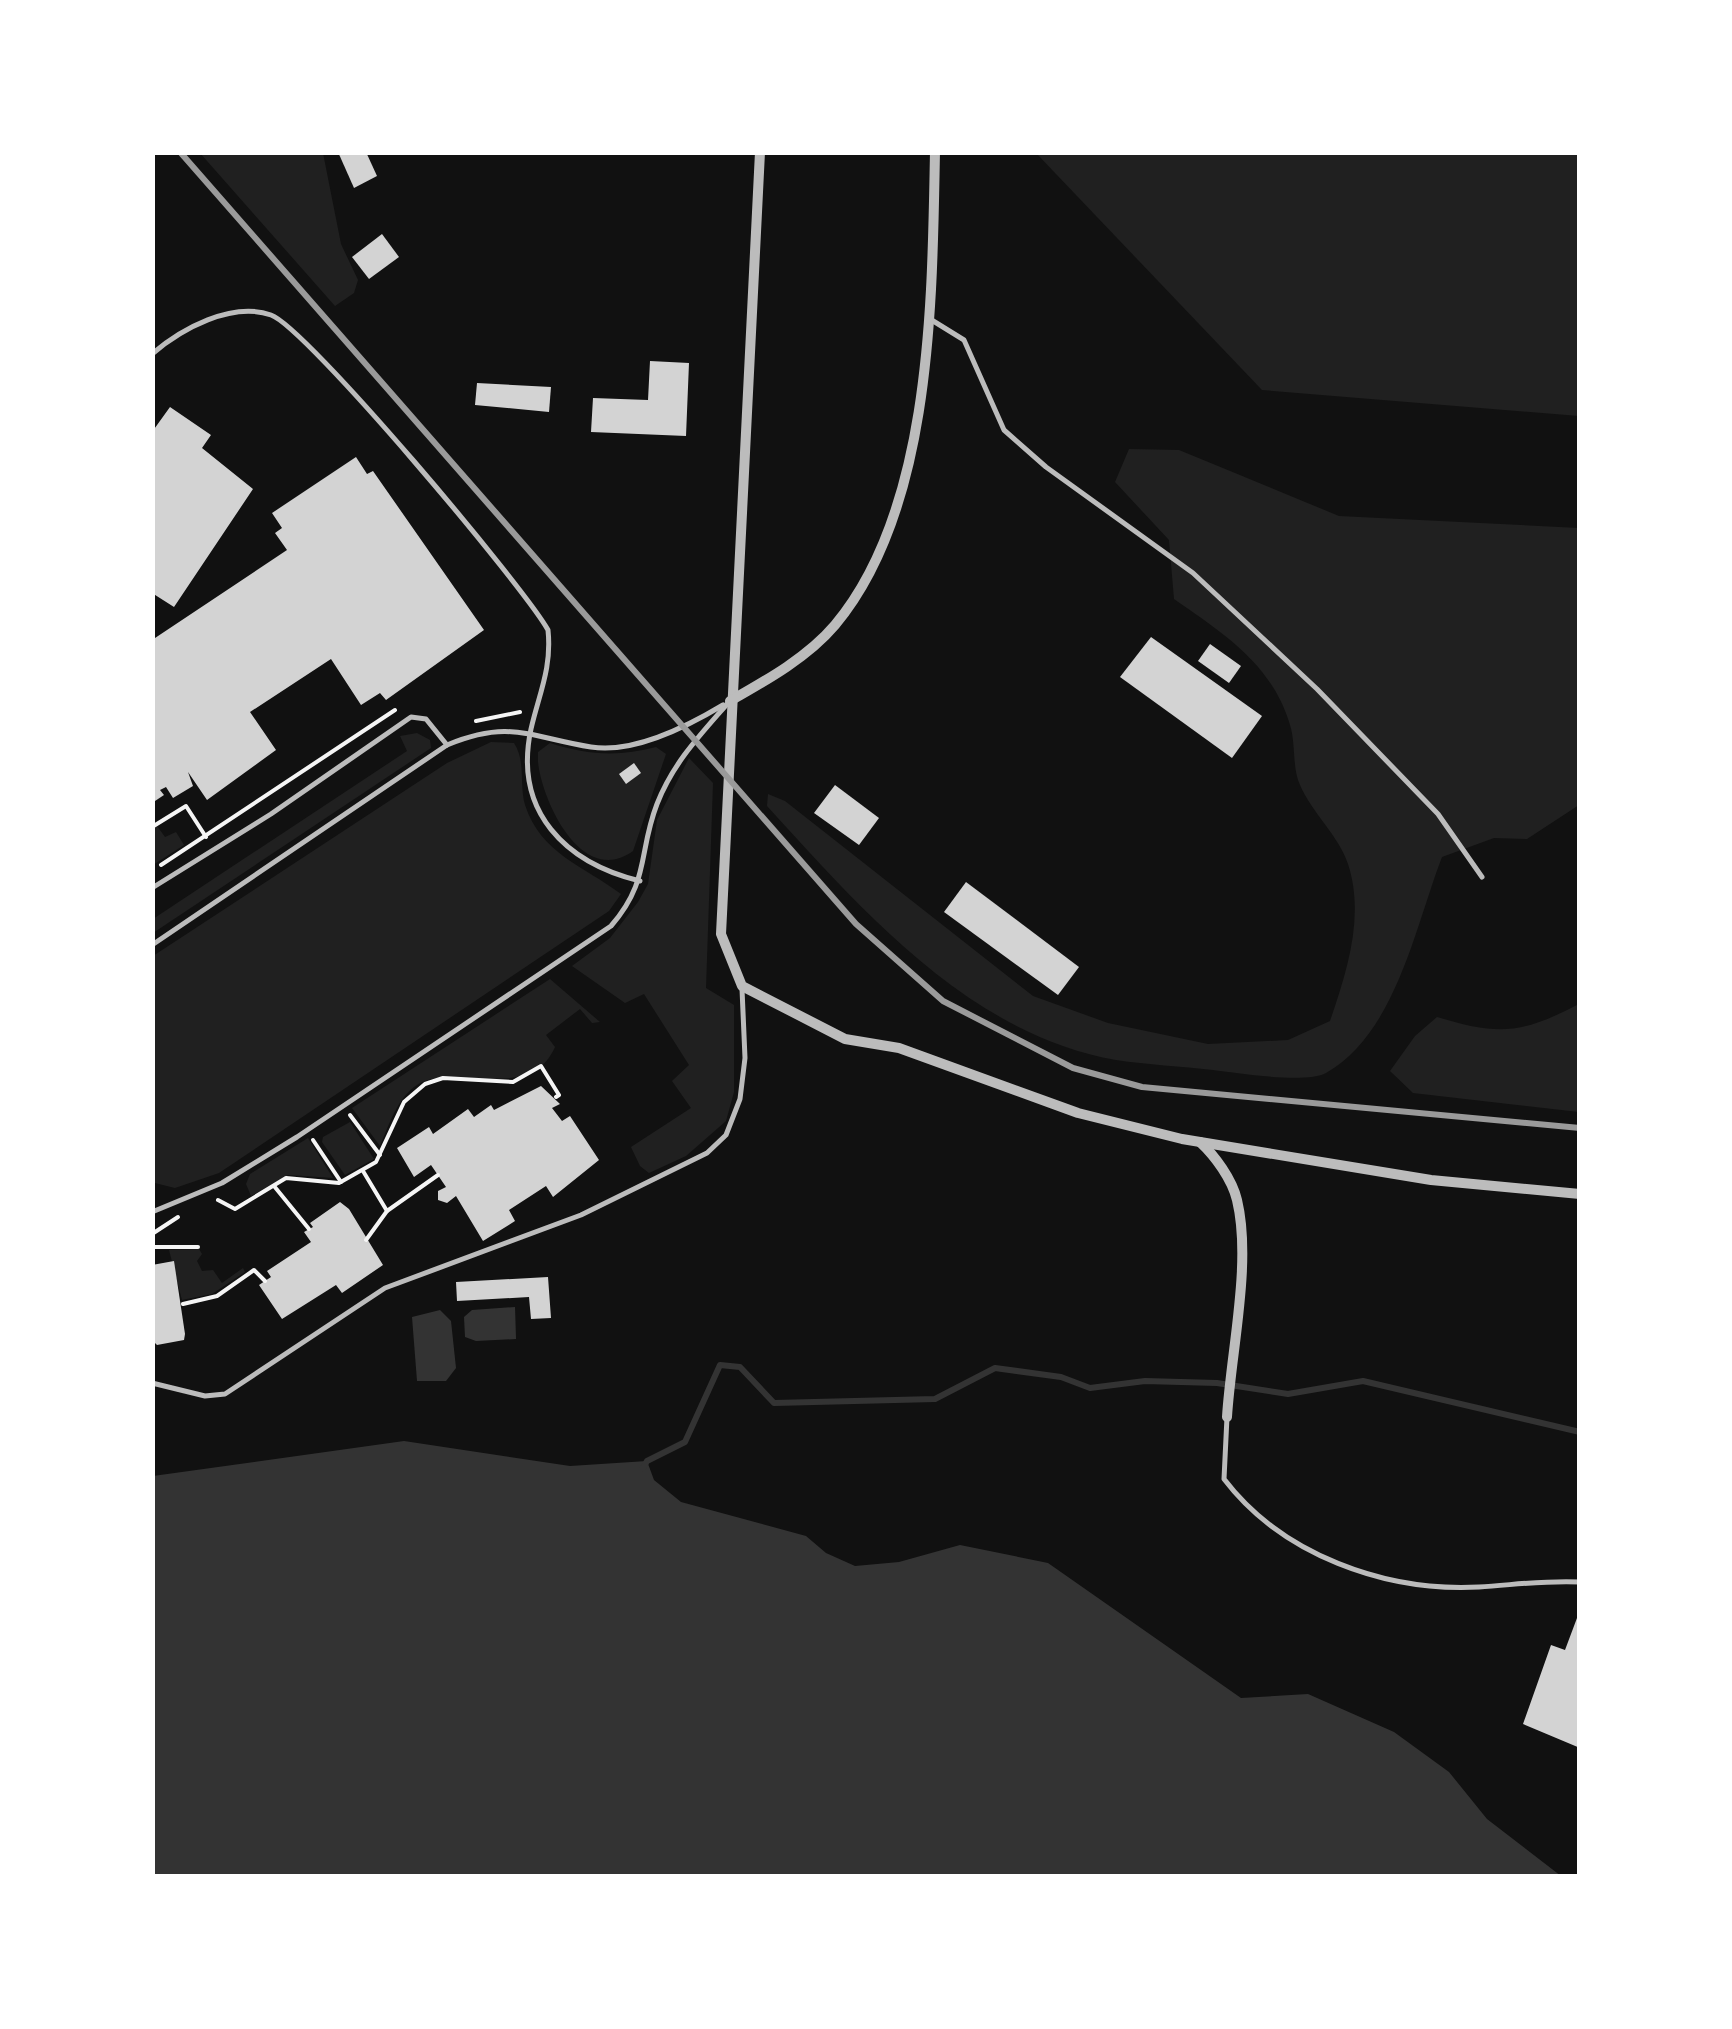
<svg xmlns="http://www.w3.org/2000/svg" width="1732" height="2029" font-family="'PT Sans Narrow',sans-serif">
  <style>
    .green { fill: #202020 }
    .water { fill: #333 }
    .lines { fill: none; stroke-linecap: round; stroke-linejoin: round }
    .stream { stroke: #333; stroke-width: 6 }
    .building { fill: #d3d3d3 }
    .path { stroke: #f5f5f5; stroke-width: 4 }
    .service { stroke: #bcbcbc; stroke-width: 5 }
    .minor { stroke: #bcbcbc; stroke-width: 10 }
    .rail { stroke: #9a9a9a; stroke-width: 6 }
  </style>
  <rect width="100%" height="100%" fill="#111"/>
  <g class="green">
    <polygon points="200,153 323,153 341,244 358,280 354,293 335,306"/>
    <polygon points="1036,153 1579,153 1579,416 1262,390"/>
    <path d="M1129 449 1179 450 1339 516 1579 528V805L1527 839 1494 838 1442 857C1415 927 1396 1033 1326 1073 1306 1084 1237 1073 1213 1070 1181 1066 1148 1065 1116 1060 969 1034 862 910 767 806L768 794 785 801 1033 996 1108 1023 1208 1044 1288 1040 1330 1021C1347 971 1365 916 1348 864 1339 836 1312 813 1300 785 1292 768 1296 744 1290 725 1272 664 1224 634 1174 599L1169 540 1115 482Z"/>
    <polygon points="417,733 430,740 431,748 153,933 153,919 407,751 400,736"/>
    <path d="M491 742 514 743C526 761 519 784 525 805 541 854 584 866 621 894L609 911 219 1173 175 1188 155 1183 153 956 447 763Z"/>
    <path d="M550 743C587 755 619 757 656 747L666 754 633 851C582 888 542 801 538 762V752Z"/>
    <polygon points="689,758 713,783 706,988 734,1005 734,1092 726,1121 686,1156 649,1173 640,1166 631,1147 691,1108 672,1081 689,1065 644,994 625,1003 572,966 610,938 638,902 648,884 657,820"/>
    <polygon points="157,826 165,837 176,832 184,845 153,865 153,829"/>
    <path d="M550 979 600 1022 592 1023 580 1009 546 1035 555 1047C530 1104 453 1062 417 1085 397 1098 389 1125 380 1146L352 1108Z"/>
    <path d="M1579 1004V1112L1413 1093 1390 1071 1415 1036 1437 1017C1500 1036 1521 1034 1579 1004Z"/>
    <polygon points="350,1122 374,1159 345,1175 322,1142 323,1137"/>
    <polygon points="308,1138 333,1178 288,1175 251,1196 246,1184 250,1174"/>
    <polygon points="199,1249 202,1254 197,1261 202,1271 213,1270 222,1283 243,1268 245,1272 212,1294 182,1300 169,1250"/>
  </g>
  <g class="water">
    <polygon points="515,1307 516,1339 476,1341 465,1337 464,1317 472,1310"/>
    <polygon points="440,1310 451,1321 456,1368 446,1381 417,1381 412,1317"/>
    <polygon points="404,1441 570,1466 647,1461 654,1480 681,1502 806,1536 826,1553 855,1566 899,1562 960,1545 1048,1563 1241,1698 1308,1694 1394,1732 1449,1772 1487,1819 1561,1876 153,1876 153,1476"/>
  </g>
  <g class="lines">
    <polyline class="stream" points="643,1468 647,1461 685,1442 720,1365 740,1367 774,1403 935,1399 995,1368 1061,1377 1090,1388 1145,1381 1217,1383 1288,1394 1363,1381 1580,1432"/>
  </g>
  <g class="building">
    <polygon points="338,152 366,152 377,176 354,188"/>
    <polygon points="382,234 399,257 369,279 352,257"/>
    <polygon points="650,361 689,363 686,436 591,432 593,398 648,400"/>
    <polygon points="477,383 551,387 549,412 475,405"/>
    <polygon points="170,407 211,435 202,448 253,489 174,607 152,593 152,432"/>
    <polygon points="356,457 367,474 373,471 484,630 386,700 380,693 361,705 331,659 250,712 276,750 207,800 188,772 193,786 173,798 166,787 160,790 164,795 152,803 152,640 287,550 275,533 282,528 272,513"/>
    <polygon points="1151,637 1262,716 1232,758 1120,677"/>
    <polygon points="1210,644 1241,666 1229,683 1198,661"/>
    <polygon points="634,763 641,773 626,784 619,774"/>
    <polygon points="835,785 879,818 859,845 814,813"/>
    <polygon points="966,882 1079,967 1058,995 944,912"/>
    <polygon points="541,1086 560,1104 552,1108 562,1121 570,1116 599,1160 553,1197 546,1186 509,1210 515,1221 483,1241 456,1196 447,1203 438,1200 438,1191 446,1187 431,1165 414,1177 397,1148 429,1127 433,1134 468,1109 474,1117 491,1105 494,1110"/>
    <polygon points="340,1202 349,1209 383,1265 342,1293 336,1285 282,1319 259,1285 271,1277 267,1271 311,1242 304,1232 313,1227 310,1223"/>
    <polygon points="174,1261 185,1334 184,1340 157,1345 152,1340 152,1265"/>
    <polygon points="548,1277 551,1318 531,1319 529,1297 457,1301 456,1282"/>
    <polygon points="1580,1610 1580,1748 1523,1724 1551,1645 1565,1650"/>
  </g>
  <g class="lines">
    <g class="path">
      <polyline points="476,721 520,712"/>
      <polyline points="152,827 186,806 206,837"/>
      <polyline points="161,865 395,710"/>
      <polyline points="350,1115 380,1155"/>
      <polyline points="313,1140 341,1182"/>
      <polyline points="363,1171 387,1211 438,1175"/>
      <polyline points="274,1186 309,1229"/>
      <polyline points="218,1200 235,1209 286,1178 339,1183 376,1162 404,1102 425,1084 443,1078 513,1082 541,1066 559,1095 556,1097"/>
      <polyline points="152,1234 178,1217"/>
      <polyline points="366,1240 387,1211"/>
      <polyline points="152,1247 198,1247"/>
      <polyline points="183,1304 217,1296 254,1270 265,1281"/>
    </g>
    <g class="service">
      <polyline points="930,319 964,340 1004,430 1046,467 1193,573 1317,689 1438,814 1482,877"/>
      <path d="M152 354C181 329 232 301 271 315 306 327 525 588 548 630 552 668 539 694 531 729 513 812 566 863 640 881"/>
      <polyline points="152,888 271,814 411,717 426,719 447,745"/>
      <path d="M152 945 447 745C510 719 530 737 591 747 634 754 688 726 723 705"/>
      <path d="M152 1212 222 1183 297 1137 611 926C650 881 638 853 657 804 673 763 700 735 728 703"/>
      <polyline points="152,1383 205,1396 225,1394 385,1288 581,1215 707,1153 726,1135 740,1099 745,1058 742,989"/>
      <path d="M1227 1417 1224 1479C1282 1555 1385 1592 1479 1587 1513 1585 1545 1580 1580 1582"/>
    </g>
    <g class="minor">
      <polyline points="760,152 721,934 742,986 845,1039 899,1048 1078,1113 1182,1139 1431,1180 1580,1194"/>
      <path d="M730 701C767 680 808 657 835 625 933 508 932 298 935 152"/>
      <path d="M1200 1142C1215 1156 1232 1179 1237 1200 1252 1263 1231 1351 1227 1417"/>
    </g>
    <polyline class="rail" points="180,152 856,924 943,1001 1073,1068 1142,1087 1580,1128"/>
  </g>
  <rect width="1732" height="2029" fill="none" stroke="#ffffff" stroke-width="310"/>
</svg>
